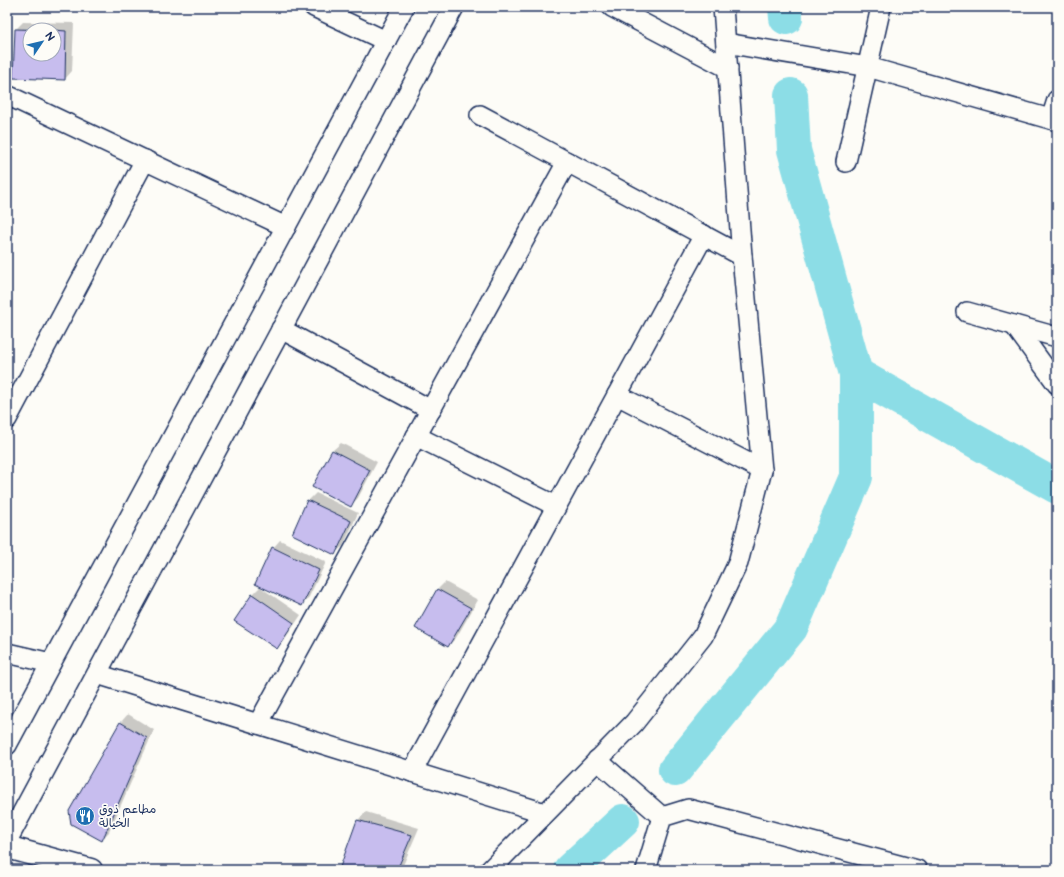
<svg xmlns="http://www.w3.org/2000/svg" width="1064" height="877" font-family="'Balsamiq Sans','Playpen Sans Arabic',sans-serif">
  <style>
    .shadow { fill: #0003; fill-rule: evenodd }
    .lines { fill: none; stroke-linecap: round; stroke-linejoin: round }
    .river { stroke: #8cdde6; stroke-width: 34 }
    .building { fill: #c7bdee; stroke: #1b2f5e }
    .street-casing { stroke: #1b2f5e; stroke-width: 22 }
    .secondary-casing { stroke: #1b2f5e; stroke-width: 25 }
    .street { stroke: #fdfcf7; stroke-width: 19 }
    .secondary { stroke: #fdfcf7; stroke-width: 22 }
    .labels { text-anchor: middle; stroke-width: 3.5; stroke-linejoin: round; paint-order: stroke }
    .poi-label { font-size: 12px; fill: #1b2f5e; stroke: #fdfcf7; text-anchor: start }
  </style>
  <rect width="100%" height="100%" fill="#fdfcf7"/>
  <filter id="ink" filterUnits="userSpaceOnUse"><feTurbulence type="fractalNoise" baseFrequency=".025" numOctaves="2"/><feDisplacementMap in="SourceGraphic" scale="8" xChannelSelector="R" yChannelSelector="G"/><feConvolveMatrix kernelMatrix="1 2 1 2 8 2 1 2 1" color-interpolation-filters="sRGB"/></filter>
  <g filter="url(#ink)">
    <g class="shadow">
      <path d="M23 22 74 23 72 71 65 79 14 77 16 29ZM30 30H54V54H30Z"/>
      <polygon points="341,443 377,462 358,498 350,506 314,486 333,450"/>
      <polygon points="316,493 358,513 343,546 335,553 308,501"/>
      <polygon points="280,540 326,562 309,597 302,605 273,548"/>
      <polygon points="445,582 478,600 456,638 448,646 438,589"/>
      <polygon points="260,587 301,615 284,640 277,648 252,595"/>
      <polygon points="128,714 154,730 109,832 101,840 70,811 121,722"/>
      <polygon points="366,812 419,828 401,870 340,870 358,820"/>
    </g>
    <g class="lines">
      <g class="river">
        <polyline points="785,7 786,18"/>
        <polyline points="856,374 1057,487"/>
        <polyline points="675,770 791,628 856,477 856,374 794,150 791,95"/>
        <polyline points="570,870 623,821"/>
      </g>
    </g>
    <g class="building">
      <polygon points="15,29 49,30 30,30 30,54 54,54 54,30 66,31 65,80 13,78"/>
      <polygon points="332,450 370,470 351,507 312,487"/>
      <polygon points="307,500 351,521 335,555 292,534"/>
      <polygon points="272,547 319,570 302,606 255,584"/>
      <polygon points="437,589 471,608 448,647 415,628"/>
      <polygon points="252,594 294,623 277,649 234,621"/>
      <polygon points="120,722 147,738 102,841 71,824 69,811"/>
      <polygon points="357,820 412,835 397,870 339,870"/>
    </g>
    <g class="lines">
      <defs>
        <g id="street">
          <polyline points="314,7 386,41"/>
          <polyline points="612,7 728,68"/>
          <polyline points="726,43 868,67 1057,121"/>
          <polyline points="7,95 286,227"/>
          <polyline points="480,115 742,256"/>
          <polyline points="1051,119 1057,100"/>
          <polyline points="846,162 881,7"/>
          <polyline points="967,312 1057,337"/>
          <polyline points="1014,325 1057,384"/>
          <polyline points="281,329 431,410"/>
          <polyline points="617,395 762,470"/>
          <polyline points="7,419 145,160"/>
          <polyline points="416,436 556,506"/>
          <polyline points="7,653 51,663"/>
          <polyline points="97,674 545,813"/>
          <polyline points="258,724 567,162"/>
          <polyline points="7,745 404,7"/>
          <polyline points="597,760 662,817"/>
          <polyline points="412,772 704,235"/>
          <polyline points="7,841 454,7"/>
          <polyline points="490,870 634,723 703,636 738,563 762,470 742,256 723,7"/>
          <polyline points="646,870 662,817 688,809 917,870"/>
        </g>
        <polyline id="secondary" points="7,847 91,870"/>
      </defs>
      <use href="#street" class="street-casing"/>
      <use href="#secondary" class="secondary-casing"/>
      <use href="#street" class="street"/>
      <use href="#secondary" class="secondary"/>
    </g>
  </g>
  <defs>
    <symbol id="restaurant-disc" viewBox="-11 -11 22 22"><circle r="9.5" fill="#1f6fb2" stroke="#fdfcf7"/><path d="M-5-6h1v4h1v-4h1v4h1v-4h1v5L-1.5 .5V6h-2V.5L-5-1ZM5-6V6H3V1.5H1.5Q1.5-4 5-6Z" fill="#fff"/></symbol>
  </defs>
  <g fill-rule="evenodd">
    <use href="#restaurant-disc" x="74" y="805" width="22" height="22"/>
  </g>
  <g class="labels">
    <g class="poi-label">
      <text x="99" y="813">مطاعم ذوق<tspan x="99" dy="14">الخيالة</tspan></text>
    </g>
  </g>
  <rect width="1064" height="877" fill="none" stroke="#fdfcf7" stroke-width="24"/>
  <rect x="12" y="12" width="1040" height="853" fill="none" stroke="#1b2f5e" stroke-width="1.5" filter="url(#ink)"/>
  <g transform="translate(42 42) rotate(55)"><circle r="19" fill="#fdfcf7" stroke="#a3aaba"/>
  <path d="M0-3L7 15L0 10L-7 15Z" fill="#1f6fb2"/>
  <text y="-6" font-size="11" font-weight="bold" text-anchor="middle" fill="#1b2f5e">N</text>
  </g>
</svg>
